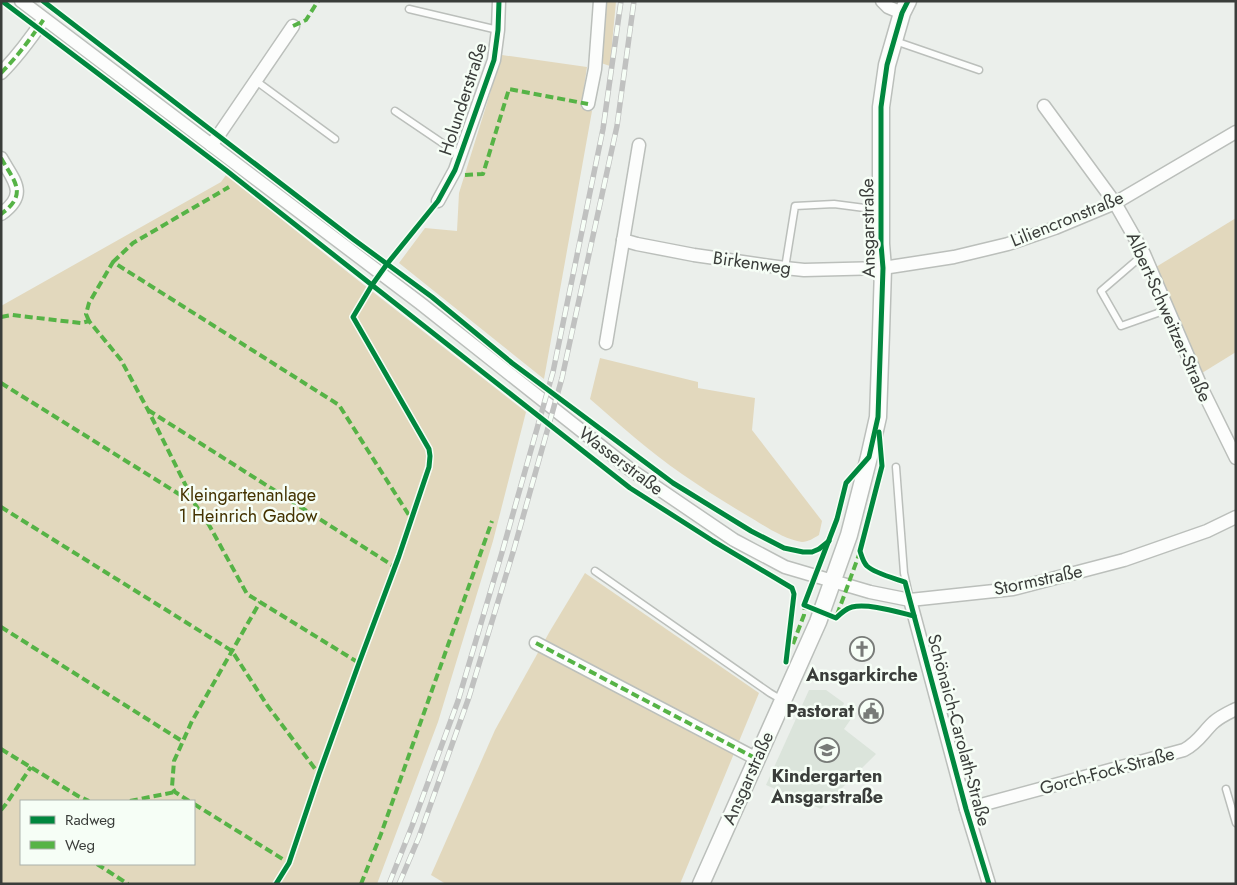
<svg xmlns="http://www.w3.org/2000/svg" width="1237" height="885" font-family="Jost,sans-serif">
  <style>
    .built { fill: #dbe4db }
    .green { fill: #e2d8bd; fill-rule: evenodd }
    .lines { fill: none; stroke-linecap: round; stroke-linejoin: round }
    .service-casing { stroke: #bbbfbb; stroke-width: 9 }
    .minor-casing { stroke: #bbbfbb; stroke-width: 15 }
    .tertiary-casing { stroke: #bbbfbb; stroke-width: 19 }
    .service { stroke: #fcfdfc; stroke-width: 6 }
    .minor { stroke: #fcfdfc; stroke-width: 12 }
    .tertiary { stroke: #fcfdfc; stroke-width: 16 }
    .rail-casing { stroke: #c0c1c0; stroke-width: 5.5 }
    .rail { stroke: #f6fef6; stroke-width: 4; stroke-dasharray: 11; stroke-linecap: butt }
    .quiet { stroke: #56b346; stroke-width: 4; stroke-dasharray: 8 4; stroke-linecap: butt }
    .cycleway-casing { stroke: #f6fef6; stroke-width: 8 }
    .cycleway { stroke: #00873e; stroke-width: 5 }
    .labels { text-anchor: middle; stroke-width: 5; stroke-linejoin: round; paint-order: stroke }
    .street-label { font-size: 18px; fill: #3a3d3a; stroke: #f6fef6 }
    .park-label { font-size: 18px; fill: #443200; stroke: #f6fef6 }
    .poi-label { font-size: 18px; font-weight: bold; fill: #3a3d3a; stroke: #f6fef6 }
  </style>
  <rect width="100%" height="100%" fill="#ebefeb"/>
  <polygon class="built" points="809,690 826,690 844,703 841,712 851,719 844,729 876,754 821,809 766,785"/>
  <g class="green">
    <polygon points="606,1 616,1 610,66 601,63"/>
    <polygon points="502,55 587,67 581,108 592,111 544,379 399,263 425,228 457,231 459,193"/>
    <path d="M226 175 350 274 526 412 493 541 438 722 377 884H1V306L221 182ZM194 801V864H21V801Z"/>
    <polygon points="1236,218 1236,352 1202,373 1156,267"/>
    <path d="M600 358 698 382V388L755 398 752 430 822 521 819 535C814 538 808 542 802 542 786 540 766 527 753 519 729 505 705 490 682 474 650 452 619 424 590 399Z"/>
    <polygon points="585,573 759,693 680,884 446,884 431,875 495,730 550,631"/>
  </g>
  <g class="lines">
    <defs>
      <g id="service">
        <polyline points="409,9 498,30"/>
        <polyline points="895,41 979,70"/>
        <polyline points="256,81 335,139"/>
        <polyline points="395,111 460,155"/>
        <polyline points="1144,254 1101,291 1121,326 1169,309"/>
        <polyline points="785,268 795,206 834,204 880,210"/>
        <polyline points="896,467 904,573 910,600"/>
        <polyline points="595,571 770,693 782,700"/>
        <polyline points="1226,789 1236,823"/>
      </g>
      <g id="minor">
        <polyline points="21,1 420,303 631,470 734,540 785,567 870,592 910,600 1013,589 1124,560 1207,531 1236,517"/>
        <polyline points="882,1 888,7 902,13"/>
        <path d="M1 73C18 56 31 38 44 19"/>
        <polyline points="588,104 595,69 600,1"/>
        <polyline points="1044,106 1115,203 1144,254 1203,391 1236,458"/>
        <polyline points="211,145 218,136 293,26"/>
        <path d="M1 158C14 181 29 194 1 214"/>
        <polyline points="438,201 455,170 494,60 498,30 499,1"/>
        <polyline points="623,240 637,244 694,255 785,268 804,270 883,268 954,257 1008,244 1055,228 1115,203 1236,132"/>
        <polyline points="606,343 639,145"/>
        <polyline points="910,600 966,809 989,884"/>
        <polyline points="536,643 757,759"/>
        <path d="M966 809 1184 750C1199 742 1203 732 1214 722 1221 716 1228 713 1236 709"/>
      </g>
      <polyline id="tertiary" points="701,884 818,622 849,535 869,457 878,417 881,333 883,268 881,244 881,107 887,65 902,13 908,1"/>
    </defs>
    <use href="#service" class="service-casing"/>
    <use href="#minor" class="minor-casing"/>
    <use href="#tertiary" class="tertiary-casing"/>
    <use href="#service" class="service"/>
    <use href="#minor" class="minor"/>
    <use href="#tertiary" class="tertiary"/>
    <defs>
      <g id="rail">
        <polyline points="389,884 412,826 458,701 503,549 553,372 603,129 621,1"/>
        <polyline points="399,884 419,837 469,697 514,549 562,378 617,126 634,1"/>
      </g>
    </defs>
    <use href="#rail" class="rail-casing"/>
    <use href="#rail" class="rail"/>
    <g class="quiet">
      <polyline points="293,26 306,20 318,1"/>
      <path d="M1 73C18 56 31 38 44 19"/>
      <path d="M1 158C14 181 29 194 1 214"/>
      <polyline points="465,175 483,174 509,89 588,104"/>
      <polyline points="113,262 133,243 229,187"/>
      <polyline points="1,317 12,315 72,322 81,323 89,321 121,360 148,410 195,504 209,525 247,594 359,663"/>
      <polyline points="89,321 86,314 89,303 113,262 339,405 412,520"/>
      <polyline points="1,383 195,504"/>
      <polyline points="148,410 395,567"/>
      <polyline points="1,507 232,651 267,705 319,774"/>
      <polyline points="837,615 860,552"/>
      <polyline points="1,627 182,741"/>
      <polyline points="536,643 757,759"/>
      <polyline points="793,644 804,615 805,603"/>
      <polyline points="1,749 78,796 89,801"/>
      <polyline points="130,801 175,792"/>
      <polyline points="189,801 175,792 172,787 174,761 192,721 260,602"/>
      <polyline points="194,804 289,863"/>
      <polyline points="1,810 6,804 31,767"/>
      <polyline points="97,864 128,884"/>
      <polyline points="361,884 381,834 492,521"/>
    </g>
    <defs>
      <g id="cycleway">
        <polyline points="2,1 227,171 630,488 713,541 792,588 794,594 786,662"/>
        <polyline points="43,1 353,239 432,297 512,363 673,483 751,531 784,548 803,552 812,552 819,549 829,541"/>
        <path d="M908 1 902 13 887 65 881 107V244L883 268 878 417 869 457 846 483 837 519 804 605 836 618C841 613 845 609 852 607 868 603 897 612 914 616"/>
        <path d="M879 432 882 466 860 551C862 557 863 562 867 566 876 574 894 578 905 582L966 809 989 884"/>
        <polyline points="276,884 289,863 319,774 359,663 399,556 429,467 430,456 429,449 353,317 372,285 387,264 438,201 455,170 494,60 498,30 499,1"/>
      </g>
    </defs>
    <use href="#cycleway" class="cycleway-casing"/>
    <use href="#cycleway" class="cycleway"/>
  </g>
  <defs>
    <symbol id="church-ring" viewBox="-11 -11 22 22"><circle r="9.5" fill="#f6fef6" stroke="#787b78" stroke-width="1.5"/><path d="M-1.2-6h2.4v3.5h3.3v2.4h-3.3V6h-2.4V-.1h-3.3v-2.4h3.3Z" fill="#787b78"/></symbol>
    <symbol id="civic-ring" viewBox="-11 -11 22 22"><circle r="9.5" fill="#f6fef6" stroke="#787b78" stroke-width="1.5"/><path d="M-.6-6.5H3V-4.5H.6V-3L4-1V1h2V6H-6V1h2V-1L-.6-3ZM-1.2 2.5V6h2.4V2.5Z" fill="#787b78"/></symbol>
    <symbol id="school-ring" viewBox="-11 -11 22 22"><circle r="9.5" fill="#f6fef6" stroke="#787b78" stroke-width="1.5"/><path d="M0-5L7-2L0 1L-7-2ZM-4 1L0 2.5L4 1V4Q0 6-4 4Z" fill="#787b78"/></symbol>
  </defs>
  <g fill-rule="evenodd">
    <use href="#church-ring" x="848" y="635" width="28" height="28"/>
    <use href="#civic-ring" x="857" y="697" width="28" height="28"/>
    <use href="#school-ring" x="813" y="736" width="28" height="28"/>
  </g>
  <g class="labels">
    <g class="street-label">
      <text transform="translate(463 99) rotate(-72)" y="6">Holunderstraße</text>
      <text transform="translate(1067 219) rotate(-22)" y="6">Liliencronstraße</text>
      <text transform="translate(868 228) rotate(-91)" y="6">Ansgarstraße</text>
      <text transform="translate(752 263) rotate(8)" y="6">Birkenweg</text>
      <text transform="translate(1169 317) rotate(66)" y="6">Albert-Schweitzer-Straße</text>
      <text transform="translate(621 461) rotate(37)" y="6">Wasserstraße</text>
      <text transform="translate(1038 580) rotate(-12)" y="6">Stormstraße</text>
      <text transform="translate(959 730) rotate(75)" y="6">Schönaich-Carolath-Straße</text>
      <text transform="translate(1107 771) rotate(-15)" y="6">Gorch-Fock-Straße</text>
      <text transform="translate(748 778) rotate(-66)" y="6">Ansgarstraße</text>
    </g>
    <g class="park-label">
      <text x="248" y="501">Kleingartenanlage<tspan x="248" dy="21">1 Heinrich Gadow</tspan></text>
    </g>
    <g class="poi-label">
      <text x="862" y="681">Ansgarkirche</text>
      <text x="854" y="717" text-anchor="end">Pastorat</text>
      <text x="827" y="782">Kindergarten<tspan x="827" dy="21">Ansgarstraße</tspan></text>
    </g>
  </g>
  <rect width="1237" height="885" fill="none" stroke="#3a3d3a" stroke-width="5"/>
  <rect x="20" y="800" width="175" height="65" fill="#f6fef6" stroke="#abb1ab"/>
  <rect x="30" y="816" width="25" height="8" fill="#00873e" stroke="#abb1ab"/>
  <text x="65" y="825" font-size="15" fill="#3a3d3a">Radweg</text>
  <rect x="30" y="841" width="25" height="8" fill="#56b346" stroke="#abb1ab"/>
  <text x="65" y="850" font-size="15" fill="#3a3d3a">Weg</text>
</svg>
